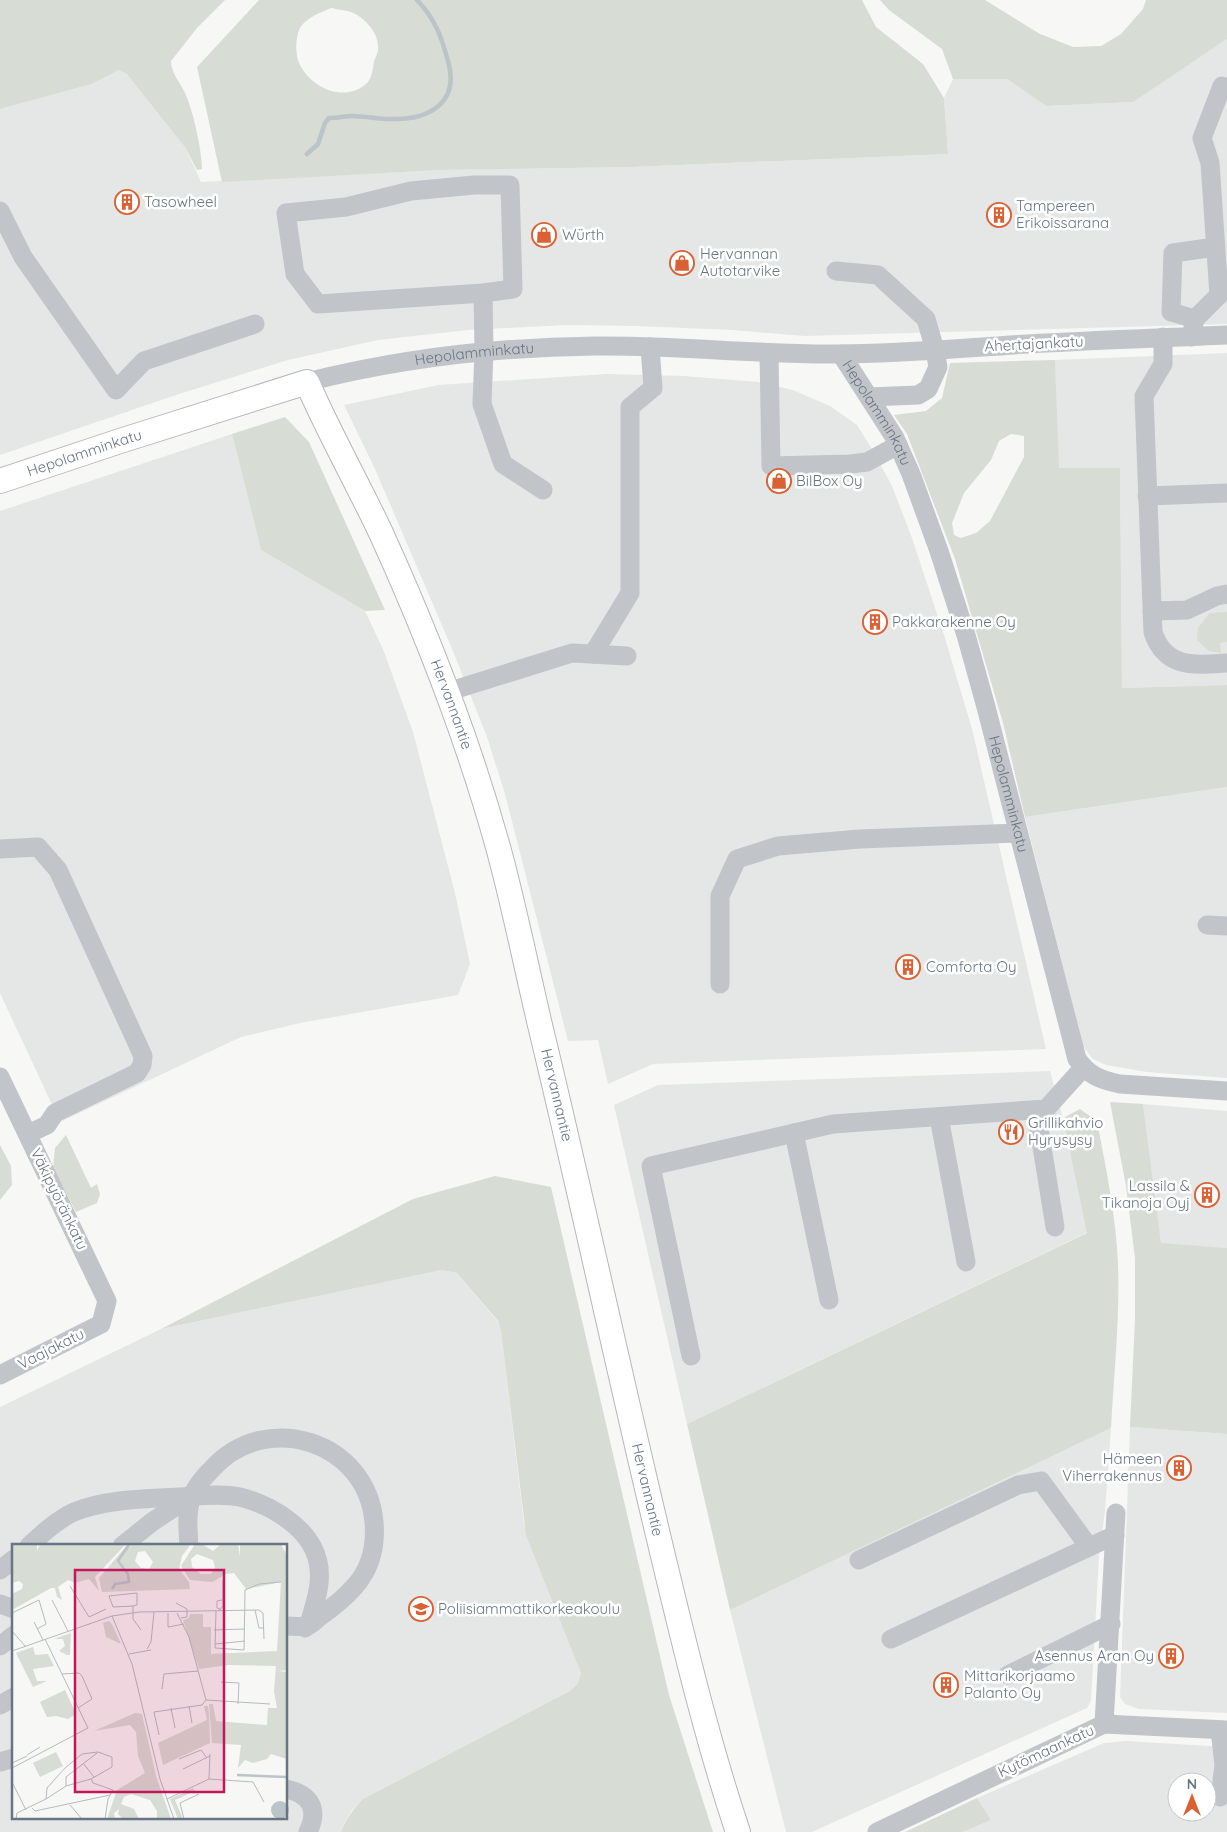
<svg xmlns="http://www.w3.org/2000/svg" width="1227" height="1832" font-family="Quicksand,sans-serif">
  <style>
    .built { fill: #e5e6e6; fill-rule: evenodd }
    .green { fill: #d7dcd4; fill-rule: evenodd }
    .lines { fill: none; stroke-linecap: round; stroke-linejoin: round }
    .stream { stroke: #bac4c9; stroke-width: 4.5 }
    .major-casing { stroke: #b4b8bc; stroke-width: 26 }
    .minor { stroke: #c1c4c8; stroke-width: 19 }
    .major { stroke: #fff; stroke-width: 24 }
    .labels { text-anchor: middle; stroke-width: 5; stroke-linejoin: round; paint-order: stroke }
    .poi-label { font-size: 15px; fill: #687684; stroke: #fff; text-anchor: start }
    .street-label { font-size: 15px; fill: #687684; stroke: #fff }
    .inset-river { fill: none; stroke: #bac4c9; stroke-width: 2.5 }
    .inset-road { fill: none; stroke: #b5bbc1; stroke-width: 1 }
    .view { fill: #c2185b; fill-opacity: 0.15; stroke: #c2185b; stroke-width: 2.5 }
    .inset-edge { fill: none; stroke: #687684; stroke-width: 2.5 }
  </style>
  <rect width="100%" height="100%" fill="#f7f7f5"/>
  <g class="built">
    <polygon points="1227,39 1227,324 805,336 732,330 636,326 565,325 468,330 378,340 288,360 179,394 0,455 0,109 92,84 119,70 127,74 171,128 185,147 201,182 439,170 632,167 948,154 944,98 953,79 1007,79 1046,106 1132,102"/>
    <polygon points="1227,353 1227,685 1122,688 1120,469 1058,468 1055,360"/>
    <polygon points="606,374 684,376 758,382 793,390 830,406 857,425 875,454 892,486 912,538 944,635 972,729 1046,1049 653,1064 608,1084 598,1040 568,1041 505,794 487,737 453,651 375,469 344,405 438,385"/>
    <polygon points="232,434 261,550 365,611 383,649 413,732 455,893 470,964 458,995 300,1023 241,1037 60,1122 0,993 0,511"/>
    <polygon points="1227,787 1227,1078 1147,1072 1106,1065 1093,1059 1083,1046 1025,817"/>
    <polygon points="1050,1071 1063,1118 1088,1232 687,1424 614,1105 658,1085"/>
    <polygon points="1143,1104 1227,1111 1227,1248 1161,1244"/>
    <path d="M442 1270 457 1273 498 1322 501 1331 524 1524 581 1673 578 1683 570 1691 363 1799 352 1810 345 1822 341 1832H0V1407L161 1329ZM14 1546H286V1818H14Z"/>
    <polygon points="1130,1427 1227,1434 1227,1713 1139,1709 1125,1704 1120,1697"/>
    <polygon points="1111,1428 1105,1511 1099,1555 1091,1701 1087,1708 812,1832 786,1832 730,1610"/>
    <path d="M1126 1741 1227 1747V1832H963L991 1820 977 1798 1104 1743ZM1177 1782H1207V1812H1177Z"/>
  </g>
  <g class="green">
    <path d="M0 0H225L197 28 171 61C171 73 180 82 185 93 193 110 202 151 202 169L197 170 185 147 127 74 119 70 92 84 0 109Z"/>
    <path d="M259 0H862L876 27 923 64 944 98 948 154 632 167 439 170 222 182 197 67ZM332 8C338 10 345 10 351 12 364 17 378 32 378 46 379 51 376 57 374 61 373 68 372 78 367 83 346 103 312 89 300 65 295 56 295 38 300 28 305 19 322 11 332 8Z"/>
    <polygon points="880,0 985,0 1040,34 1073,47 1101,46 1121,34 1143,9 1146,0 1227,0 1227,39 1133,102 1046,106 1007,79 953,79 942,49 889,10"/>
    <path d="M1055 360 1059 468H1120L1122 688 1227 685V787L1025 817 1003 723 955 559 907 434 894 415 926 411 942 398 950 363ZM1011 434 1024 436V457L990 521 976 533 961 538 954 535 952 523 964 493 991 460 999 441Z"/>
    <polygon points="285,417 309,442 385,610 365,611 261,550 232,434"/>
    <polygon points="1227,612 1227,642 1220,643 1221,653 1209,651 1197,640 1198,628 1210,613"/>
    <polygon points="1110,1102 1143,1104 1161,1243 1227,1248 1227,1434 1130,1427 1135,1319 1135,1258 1126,1186"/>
    <path d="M1080 1109 1097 1121C1106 1168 1116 1216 1118 1264 1120 1318 1114 1373 1111 1428L730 1610 687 1424 1087 1233 1063 1118Z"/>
    <polygon points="66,1135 91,1188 97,1184 100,1194 97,1203 76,1212 53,1168 55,1148"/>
    <polygon points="0,1145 11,1166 12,1185 0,1200"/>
    <path d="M495 1176 551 1187 669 1695 713 1832H341C346 1819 353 1809 363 1799L570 1691 578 1683 581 1673 526 1535 501 1331 498 1321 457 1273 442 1270 161 1329 413 1199Z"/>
    <polygon points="977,1798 991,1820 963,1832 905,1832"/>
  </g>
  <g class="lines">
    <path class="stream" d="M307 154 318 144 325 123 329 118C337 118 345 116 352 116 366 116 381 120 395 119 429 119 458 103 449 65 442 38 436 20 417 0"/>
    <defs>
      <g id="major">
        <path id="s3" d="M0 481 120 441 307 382C329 433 357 482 381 533 427 634 468 739 498 847 514 905 526 966 540 1025 583 1203 621 1382 664 1560 686 1651 708 1743 738 1832"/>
      </g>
    </defs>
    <use href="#major" class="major-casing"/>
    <g class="minor">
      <polyline points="0,211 23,257 116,390 144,361 255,324"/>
      <polyline points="836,271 878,275 926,319 935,350 938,367 928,389 918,395 869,397"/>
      <polyline points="483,293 513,289 510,185 474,185 411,191 346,207 286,213 295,274 318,304 483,293 484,351 482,404 503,464 543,490"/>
      <polyline points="1195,319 1171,312 1173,253 1215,247"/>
      <path d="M1163 337V364L1144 396 1153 632C1165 669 1195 665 1227 663"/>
      <polyline points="1191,337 1195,319 1219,295 1210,163 1202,138 1222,86"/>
      <polyline points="769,353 771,466 850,464 867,462 898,445"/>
      <path id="s1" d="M841 354 895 438 911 474 939 551 966 635 986 707 1077 1059C1089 1076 1101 1080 1120 1084L1227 1091"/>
      <path id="s2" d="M307 382C402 358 498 347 596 346 677 345 757 355 838 354 901 354 964 348 1028 344 1094 340 1160 338 1227 335"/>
      <polyline points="1147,496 1227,493"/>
      <polyline points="1152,611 1187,610 1217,596 1227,594"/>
      <polyline points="593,654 630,593 630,407 653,388 650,347"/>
      <polyline points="447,692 572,653 627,656"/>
      <polyline points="0,849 38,847 58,870 143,1056 142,1065 137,1073 55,1113 47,1125 28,1134"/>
      <polyline points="1207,925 1227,926"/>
      <polyline points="720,984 720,896 737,859 778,846 860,839 1018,833"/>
      <polyline points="0,1077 107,1301 101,1324 0,1375"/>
      <polyline points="1036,1110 1055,1227"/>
      <polyline points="939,1117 966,1262"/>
      <polyline points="794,1133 829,1300"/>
      <polyline points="691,1356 651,1166 833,1124 1046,1109 1083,1068"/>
      <path d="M29 1546C43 1533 57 1520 74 1512 106 1499 145 1499 179 1497 199 1496 221 1493 240 1497 271 1505 311 1528 318 1562 323 1584 314 1605 309 1625L305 1628"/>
      <polyline points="122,1546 152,1522 190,1497"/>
      <path d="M189 1546C188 1530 186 1511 192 1497 195 1487 205 1476 212 1469 266 1409 367 1441 374 1522 376 1546 371 1568 355 1586 344 1599 332 1608 318 1618 316 1620 312 1624 309 1625 303 1628 293 1626 286 1626"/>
      <polyline points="859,1560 1018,1485 1041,1481 1089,1547"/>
      <polyline points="0,1570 14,1559"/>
      <polyline points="0,1604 14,1609"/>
      <polyline points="891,1639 1115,1535"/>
      <polyline points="0,1646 14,1635"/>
      <polyline points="1008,1675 1111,1624"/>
      <polyline points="0,1705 14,1697"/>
      <polyline points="1104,1724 1116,1513"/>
      <polyline points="0,1762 14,1758"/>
      <path d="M286 1789C311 1794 319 1810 308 1832"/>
      <polyline points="1220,1797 1224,1765 1220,1730"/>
      <polyline points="877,1832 1104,1724 1227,1730"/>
    </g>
    <use href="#major" class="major"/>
  </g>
  <defs>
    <symbol id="building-ring" viewBox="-11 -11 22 22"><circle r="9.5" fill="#fff" stroke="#d96133" stroke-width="1.5"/><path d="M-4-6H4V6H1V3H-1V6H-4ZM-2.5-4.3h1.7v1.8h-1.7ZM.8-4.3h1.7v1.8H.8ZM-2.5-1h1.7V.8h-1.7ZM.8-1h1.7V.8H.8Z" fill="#d96133"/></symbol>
    <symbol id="shop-ring" viewBox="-11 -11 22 22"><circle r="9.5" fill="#fff" stroke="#d96133" stroke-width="1.5"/><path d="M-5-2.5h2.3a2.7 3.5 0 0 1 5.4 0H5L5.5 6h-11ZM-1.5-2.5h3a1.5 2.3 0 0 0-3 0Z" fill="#d96133"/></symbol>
    <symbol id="restaurant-ring" viewBox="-11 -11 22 22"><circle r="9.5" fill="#fff" stroke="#d96133" stroke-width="1.5"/><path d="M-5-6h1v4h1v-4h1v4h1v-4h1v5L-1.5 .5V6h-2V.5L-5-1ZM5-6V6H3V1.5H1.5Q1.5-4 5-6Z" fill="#d96133"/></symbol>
    <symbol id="university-ring" viewBox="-11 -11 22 22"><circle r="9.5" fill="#fff" stroke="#d96133" stroke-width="1.5"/><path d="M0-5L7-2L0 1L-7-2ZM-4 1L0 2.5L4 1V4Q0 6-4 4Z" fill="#d96133"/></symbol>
  </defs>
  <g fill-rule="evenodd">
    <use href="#building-ring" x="113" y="188" width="28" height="28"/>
    <use href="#building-ring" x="985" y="201" width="28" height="28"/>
    <use href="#shop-ring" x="530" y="221" width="28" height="28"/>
    <use href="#shop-ring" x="668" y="249" width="28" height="28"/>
    <use href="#shop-ring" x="765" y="467" width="28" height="28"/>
    <use href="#building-ring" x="861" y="608" width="28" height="28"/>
    <use href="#building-ring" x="894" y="953" width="28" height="28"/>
    <use href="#restaurant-ring" x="997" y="1118" width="28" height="28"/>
    <use href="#building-ring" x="1193" y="1181" width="28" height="28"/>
    <use href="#building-ring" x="1165" y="1454" width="28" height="28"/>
    <use href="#university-ring" x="407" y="1595" width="28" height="28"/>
    <use href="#building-ring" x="1157" y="1642" width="28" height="28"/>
    <use href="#building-ring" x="932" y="1671" width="28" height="28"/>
  </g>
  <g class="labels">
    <g class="poi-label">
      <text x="144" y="207">Tasowheel</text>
      <text x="1016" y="211">Tampereen<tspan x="1016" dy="17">Erikoissarana</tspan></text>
      <text x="562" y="240">Würth</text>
      <text x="700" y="259">Hervannan<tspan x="700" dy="17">Autotarvike</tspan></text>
      <text x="796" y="486">BilBox Oy</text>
      <text x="892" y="627">Pakkarakenne Oy</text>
      <text x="926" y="972">Comforta Oy</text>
      <text x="1028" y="1128">Grillikahvio<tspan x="1028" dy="17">Hyrysysy</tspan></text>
      <text x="1190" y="1191" text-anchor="end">Lassila &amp;<tspan x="1190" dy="17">Tikanoja Oyj</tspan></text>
      <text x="1162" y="1464" text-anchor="end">Hämeen<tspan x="1162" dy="17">Viherrakennus</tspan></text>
      <text x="438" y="1614">Poliisiammattikorkeakoulu</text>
      <text x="1154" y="1661" text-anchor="end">Asennus Aran Oy</text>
      <text x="964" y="1681">Mittarikorjaamo<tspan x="964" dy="17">Palanto Oy</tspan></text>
    </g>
    <g class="street-label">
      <text transform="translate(1034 344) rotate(-3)" y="5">Ahertajankatu</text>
      <text dy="5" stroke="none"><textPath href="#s2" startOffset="170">Hepolamminkatu</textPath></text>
      <text dy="5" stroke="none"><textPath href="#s1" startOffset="69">Hepolamminkatu</textPath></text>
      <text dy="5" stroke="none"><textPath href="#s3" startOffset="89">Hepolamminkatu</textPath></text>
      <text dy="5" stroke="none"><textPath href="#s3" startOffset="676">Hervannantie</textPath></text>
      <text dy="5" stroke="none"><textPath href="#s1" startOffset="474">Hepolamminkatu</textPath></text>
      <text dy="5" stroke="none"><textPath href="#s3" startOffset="1081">Hervannantie</textPath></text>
      <text transform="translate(59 1199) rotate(64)" y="5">Väkipyöränkatu</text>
      <text transform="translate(51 1349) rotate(-27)" y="5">Vaajakatu</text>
      <text dy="5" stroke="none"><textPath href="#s3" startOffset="1486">Hervannantie</textPath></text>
      <text transform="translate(1046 1751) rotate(-25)" y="5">Kytömaankatu</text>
    </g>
  </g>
  <g transform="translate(12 1544)">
    <rect width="275" height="275" fill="#f7f7f5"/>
    <path d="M0 0H25V7L28 0H114L83 33 87 47 77 35 63 39 56 36 46 43 50 56 45 53 43 44H39L0 66V50L10 45 11 40 7 37 0 39ZM116 0H179L170 12 167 25 177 38 178 45 90 48 87 34ZM133 7 141 18 137 25 129 24 123 17 126 8ZM183 0H190L201 7 209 0H226L228 13V0H269L275 12V126L267 127 275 128V215L259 210 255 215 241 219 233 216 226 224 229 201 200 199 197 160H201L204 177 255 181 256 164H265L262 147 264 122 216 121 187 125 171 76 177 74 178 70H191V83H199V110L265 107 269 38 234 45 222 29 214 30 200 38 178 36 169 22ZM185 10 201 16 203 24 199 30H189L180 23 179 15ZM97 77 100 80 109 100 94 93 91 79ZM59 89 58 111H55L47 107 53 102 51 95H42ZM21 103 23 111 36 110 42 122 21 125 25 137H35L21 143 4 109ZM53 146 64 170 56 175 44 172 35 173 28 158ZM192 162H196L197 170 198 199 151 221 146 199 195 176ZM123 169 130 170 144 232 159 275H145V267L138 256 119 250 112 253 109 260 122 265 127 275H111L106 270 107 265 102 269 103 275H95L105 246 133 229 126 212 124 188 118 181 82 187ZM44 208 51 222 28 233 21 219ZM181 244 183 247 163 256 171 275H166L158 255Z" fill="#d7dcd4" fill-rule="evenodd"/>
    <path d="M259 266a9 9 0 1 1 18 0a9 9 0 1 1-18 0Z" fill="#bac4c9"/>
    <path class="inset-river" d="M107 15 116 3M100 45 103 40 117 38 116 30 106 17 117 0M225 231 275 233"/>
    <path class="inset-road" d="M58 42 77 73 94 65M40 56 56 87M164 59 175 65V73L169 74M121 62 125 61V49L97 52 101 63 121 62V75L129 86M208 65 205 64V57L210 56M243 66 247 84H252M204 67 203 104 232 106 233 46 247 40 269 38M207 67 211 62V37M0 69 27 56 34 80 25 85M156 69V83L172 80M165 69 177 93 194 156 258 160M100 72 127 68 247 66 251 69 252 95M22 78 31 96M202 86 232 85M0 87 13 102M203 100 233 97M135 105 139 98 142 68M0 107 100 72 120 120 148 235 162 275M117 110 139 106M50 130 67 129 70 132 80 155 66 164M209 138 227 139 226 160M150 145 152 130 186 127M177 162 180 179M159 164 163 184M147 191 142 168 190 161 194 156M86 208 100 213V223L79 235 54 242 34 255 35 244 53 224 70 210ZM15 211 28 203M167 215 189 206 195 214M0 219 15 212M71 219 82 233M0 224 76 184 33 95M171 225 198 212M79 235 81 239 101 246 96 255 93 275M197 235 198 210M0 238 14 266M54 242V233L85 209M155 255 197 235 241 238 252 258M58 261 70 275M20 264 23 267 98 251M4 275 5 269 34 255M172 275 168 259 187 250"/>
    <path class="view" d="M63 26H212V248H63Z"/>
    <rect width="275" height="275" class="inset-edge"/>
  </g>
  <g transform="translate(1192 1797)"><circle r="24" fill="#ffffff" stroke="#c3c8ce"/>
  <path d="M0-4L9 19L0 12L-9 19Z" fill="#d96133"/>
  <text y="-8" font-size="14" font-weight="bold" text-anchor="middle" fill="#687684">N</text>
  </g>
</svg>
